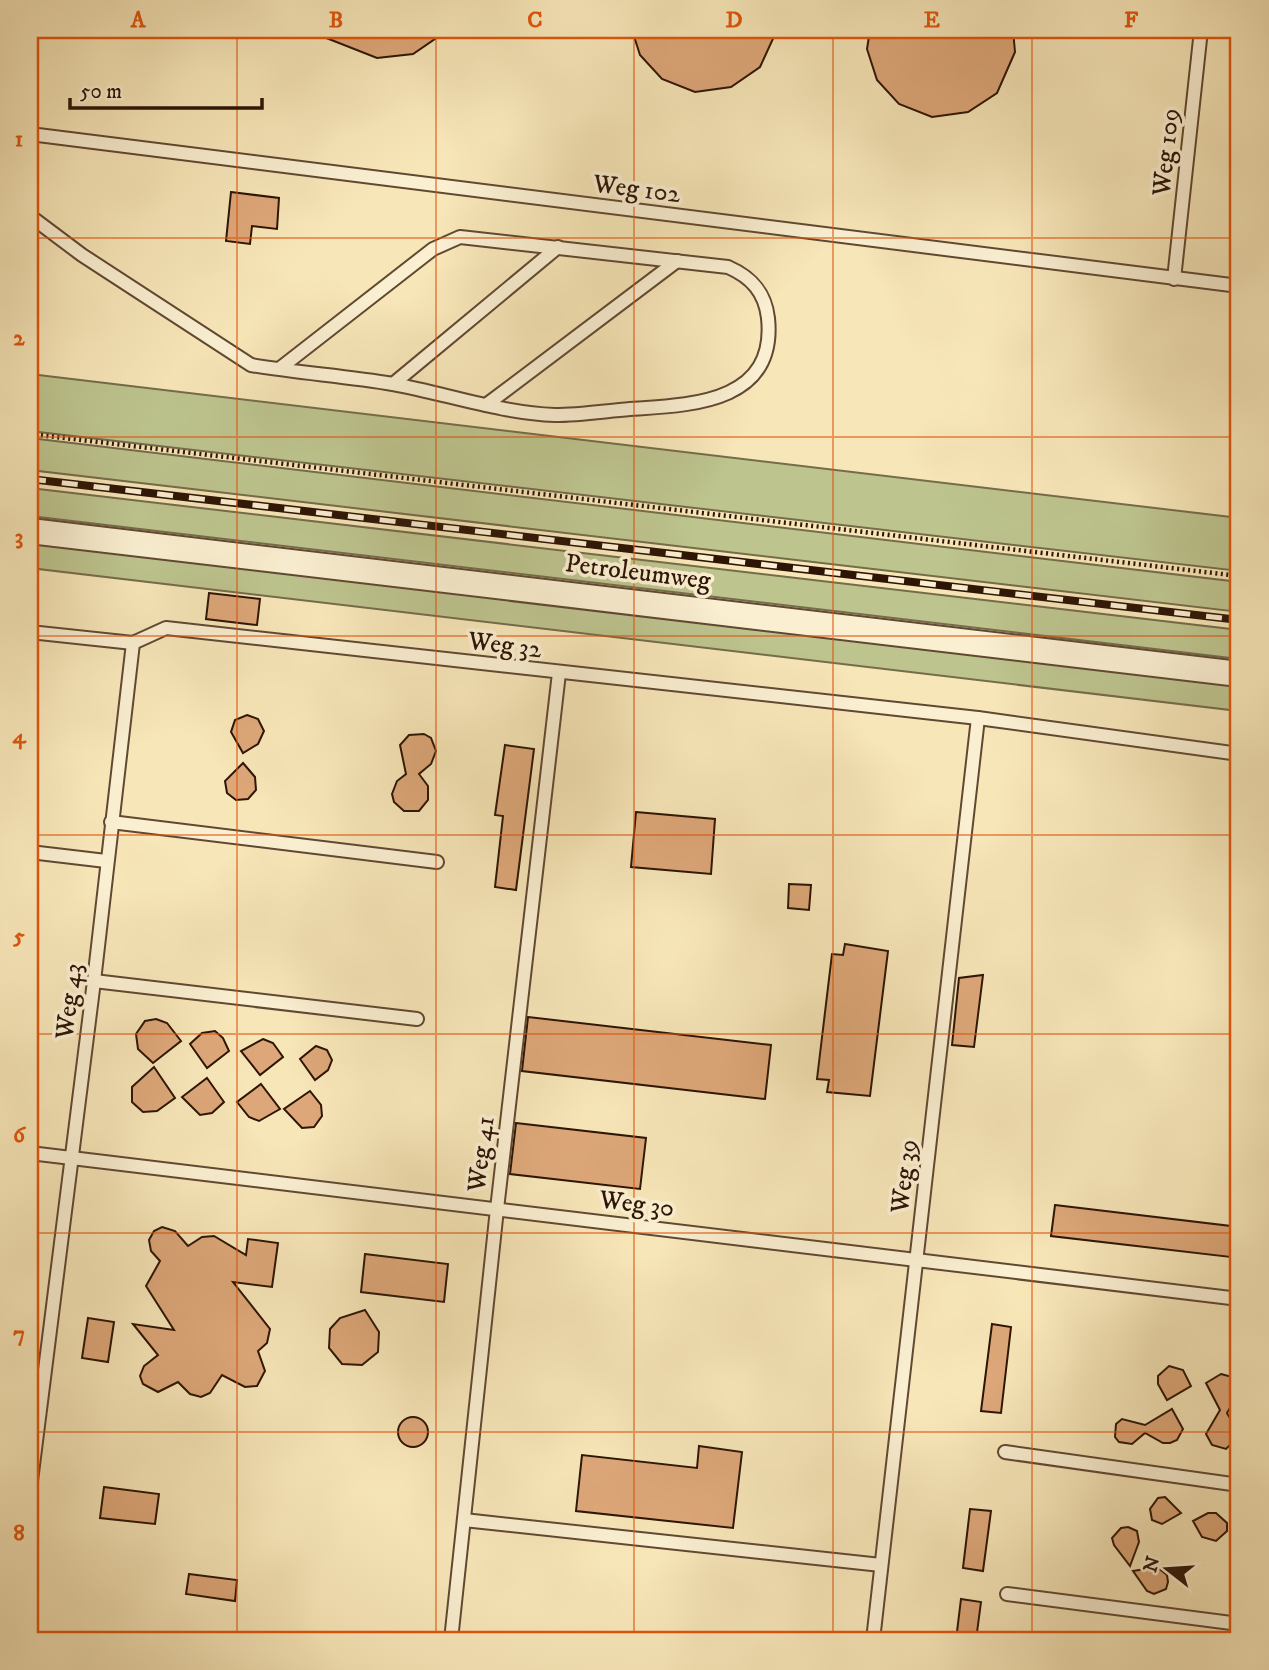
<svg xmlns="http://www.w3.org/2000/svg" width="1269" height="1670" font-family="'IM FELL DW Pica',serif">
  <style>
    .green { fill: #bdc48e; stroke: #756c4a; stroke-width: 2 }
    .building { fill: #dda779; stroke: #2d1405; stroke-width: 2 }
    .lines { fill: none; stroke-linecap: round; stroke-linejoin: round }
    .service-casing { stroke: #604832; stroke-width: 16 }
    .minor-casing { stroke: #604832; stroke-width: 28 }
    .path { stroke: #2d1405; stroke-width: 4.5; stroke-dasharray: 2 3.5; stroke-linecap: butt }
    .service { stroke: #faefd1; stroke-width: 12 }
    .minor { stroke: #faefd1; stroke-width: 24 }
    .rail-casing { stroke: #2d1405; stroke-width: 8 }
    .rail { stroke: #faefd1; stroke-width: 5; stroke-dasharray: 16; stroke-linecap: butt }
    .grid { fill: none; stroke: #df560c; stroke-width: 2; stroke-opacity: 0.55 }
    .labels { text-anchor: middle; stroke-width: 7; stroke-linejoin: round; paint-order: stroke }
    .street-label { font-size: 26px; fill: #2d1405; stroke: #faefd1 }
    .neatline { fill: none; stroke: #df560c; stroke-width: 2.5 }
    .grid-label { font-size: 23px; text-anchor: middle; font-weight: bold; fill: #df560c }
  </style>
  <rect width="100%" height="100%" fill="#f7e6b8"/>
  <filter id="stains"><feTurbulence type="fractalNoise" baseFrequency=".00286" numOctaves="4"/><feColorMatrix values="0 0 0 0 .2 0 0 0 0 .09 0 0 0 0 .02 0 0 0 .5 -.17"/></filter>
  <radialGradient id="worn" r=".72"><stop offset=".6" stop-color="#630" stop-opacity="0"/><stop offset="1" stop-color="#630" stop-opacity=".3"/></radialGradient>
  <g class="green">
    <polygon points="30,374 1239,518 1239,571 30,431"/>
    <polygon points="30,438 1239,582 1239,612 30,470"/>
    <polygon points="30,488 1239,630 1239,659 30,516"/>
    <polygon points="30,542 1239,686 1239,711 30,568"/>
  </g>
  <g class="building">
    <polygon points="306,30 448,30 413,54 377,58"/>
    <polygon points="632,30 777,30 760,67 731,87 695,92 662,79 640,55"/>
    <polygon points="870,30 1013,30 1015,52 997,93 968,112 932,117 899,104 877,80 867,49"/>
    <polygon points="231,192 279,198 277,229 252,226 250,244 226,241"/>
    <polygon points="209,593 260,599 257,625 206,619"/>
    <polygon points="247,715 258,719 264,731 258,744 243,753 231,732 235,720"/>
    <polygon points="424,734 431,738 436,751 431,764 419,774 428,786 428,800 419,811 404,811 394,802 392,794 397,781 406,774 400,745 409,735"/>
    <polygon points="505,745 534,749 516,890 495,887 503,816 495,815"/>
    <polygon points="243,763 255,777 256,790 248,799 236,800 227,793 225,781"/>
    <polygon points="636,812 715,819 711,874 631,867"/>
    <polygon points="789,884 811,885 809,910 788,908"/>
    <polygon points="845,944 888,951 870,1096 827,1092 829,1080 817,1079 832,954 843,955"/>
    <polygon points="983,975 974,1047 952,1045 959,978"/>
    <polygon points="528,1017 771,1045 765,1099 522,1071"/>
    <polygon points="156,1019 167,1023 181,1041 153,1063 138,1049 136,1034 145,1021"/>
    <polygon points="215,1031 223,1038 229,1051 207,1068 190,1044 202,1033"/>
    <polygon points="263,1039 273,1043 283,1057 260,1075 241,1051"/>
    <polygon points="316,1046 327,1050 332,1060 328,1070 315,1080 300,1059"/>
    <polygon points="154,1067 175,1098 157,1111 143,1112 132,1102 132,1087"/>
    <polygon points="207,1078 224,1102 212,1113 200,1115 182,1097"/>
    <polygon points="261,1084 280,1109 259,1121 249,1117 237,1102"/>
    <polygon points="310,1091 321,1105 322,1116 314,1127 302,1128 284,1109"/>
    <polygon points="516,1123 646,1138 640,1189 510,1174"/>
    <polygon points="1055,1205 1239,1227 1239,1258 1051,1236"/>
    <polygon points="162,1227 175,1231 188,1246 202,1237 214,1236 246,1255 248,1239 278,1243 272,1287 233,1282 270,1329 267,1343 258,1351 265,1371 257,1386 245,1387 222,1375 210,1393 201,1397 190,1394 178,1382 158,1392 143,1384 140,1376 144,1366 158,1355 133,1324 174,1330 146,1286 160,1261 151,1251 149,1240 154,1231"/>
    <polygon points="365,1254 448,1264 444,1302 361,1292"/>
    <polygon points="365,1310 379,1332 378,1352 362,1365 342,1364 329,1348 330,1329 340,1318"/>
    <polygon points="88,1318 114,1322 108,1362 82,1358"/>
    <polygon points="992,1324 1011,1327 1001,1413 981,1411"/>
    <polygon points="1169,1366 1183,1370 1191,1386 1167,1400 1158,1384 1158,1376"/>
    <polygon points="1221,1374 1236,1378 1239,1385 1239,1392 1227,1413 1237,1431 1237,1438 1226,1449 1212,1445 1206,1434 1220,1410 1206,1383"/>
    <polygon points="1172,1409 1183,1429 1177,1440 1170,1443 1163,1443 1145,1433 1132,1444 1119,1442 1115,1437 1116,1424 1122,1419 1145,1425"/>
    <circle cx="413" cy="1432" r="15"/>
    <polygon points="699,1446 742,1452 733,1528 576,1511 582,1455 697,1468"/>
    <polygon points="104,1487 159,1494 155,1524 100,1518"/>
    <polygon points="1165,1497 1181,1513 1162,1524 1152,1520 1150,1509 1158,1498"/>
    <polygon points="970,1509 991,1511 983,1571 963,1568"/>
    <polygon points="1208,1513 1216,1513 1227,1523 1227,1531 1216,1541 1202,1537 1193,1521"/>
    <polygon points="1128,1527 1137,1531 1139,1542 1130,1566 1114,1545 1112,1538 1121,1528"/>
    <polygon points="1157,1567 1167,1575 1168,1582 1166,1589 1154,1594 1147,1591 1133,1571"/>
    <polygon points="189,1574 237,1580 235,1601 186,1594"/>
    <polygon points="961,1599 981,1602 976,1640 956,1640"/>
  </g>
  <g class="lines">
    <defs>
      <g id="service">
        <polyline points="30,134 1239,286"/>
        <path d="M30 216 82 255 251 365C298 373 346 376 393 384 447 394 501 413 555 415 580 415 605 411 630 409 689 405 777 404 768 318 765 292 751 277 728 267L460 237 433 249 279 369"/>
        <polyline points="1174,279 1201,30"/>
        <polyline points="393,384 558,247"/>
        <polyline points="486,405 677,261"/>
        <polyline points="30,632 133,643 166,628 978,718 1239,754"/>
        <polyline points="111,822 437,862"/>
        <polyline points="30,852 106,861"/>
        <polyline points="94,981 417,1019"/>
        <polyline points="30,1153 1239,1299"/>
        <polyline points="1005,1452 1239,1485"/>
        <polyline points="30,1489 94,981 133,643"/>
        <polyline points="464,1520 881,1565"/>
        <polyline points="1007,1594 1239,1624"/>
        <polyline points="451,1640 497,1209 559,673"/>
        <polyline points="873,1640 978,718"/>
      </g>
      <polyline id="minor" points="30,531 1239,674"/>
    </defs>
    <use href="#service" class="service-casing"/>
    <use href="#minor" class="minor-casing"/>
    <polyline class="path" points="30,434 1239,576"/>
    <use href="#service" class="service"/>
    <use href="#minor" class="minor"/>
    <defs>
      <polyline id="rail" points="30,479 1239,620"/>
    </defs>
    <use href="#rail" class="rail-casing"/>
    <use href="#rail" class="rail"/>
  </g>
  <path class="grid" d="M237 30V1640M436 30V1640M634 30V1640M833 30V1640M1032 30V1640M30 238H1239M30 437H1239M30 636H1239M30 835H1239M30 1034H1239M30 1233H1239M30 1432H1239"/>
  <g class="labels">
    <g class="street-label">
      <text transform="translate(1165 152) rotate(-84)" y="9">Weg 109</text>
      <text transform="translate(637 188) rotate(7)" y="9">Weg 102</text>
      <text transform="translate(638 571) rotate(7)" y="9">Petroleumweg</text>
      <text transform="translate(505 644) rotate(7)" y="9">Weg 32</text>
      <text transform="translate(68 1001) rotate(-83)" y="9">Weg 43</text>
      <text transform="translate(480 1154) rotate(-83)" y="9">Weg 41</text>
      <text transform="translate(903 1176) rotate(-83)" y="9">Weg 39</text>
      <text transform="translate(637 1203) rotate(7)" y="9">Weg 30</text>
    </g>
  </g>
  <rect width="1269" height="1670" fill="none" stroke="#f7e6b8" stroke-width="77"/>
  <g transform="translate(1167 1569) rotate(287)" stroke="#faefd1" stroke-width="5" paint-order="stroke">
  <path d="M0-5L12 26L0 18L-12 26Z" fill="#2d1405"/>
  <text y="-10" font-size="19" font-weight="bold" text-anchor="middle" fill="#2d1405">N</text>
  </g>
  <path d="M70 98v10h192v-10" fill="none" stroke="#2d1405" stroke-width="3.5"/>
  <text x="80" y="98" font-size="21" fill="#2d1405" stroke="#faefd1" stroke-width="5" paint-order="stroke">50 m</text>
  <rect x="38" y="38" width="1192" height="1594" class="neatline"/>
  <g class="grid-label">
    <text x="138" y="27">A</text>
    <text x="336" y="27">B</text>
    <text x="535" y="27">C</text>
    <text x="734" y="27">D</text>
    <text x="932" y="27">E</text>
    <text x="1131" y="27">F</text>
    <text x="19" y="146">1</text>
    <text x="19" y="345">2</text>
    <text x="19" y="544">3</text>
    <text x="19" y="743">4</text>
    <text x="19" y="943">5</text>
    <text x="19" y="1142">6</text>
    <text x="19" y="1341">7</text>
    <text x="19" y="1540">8</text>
  </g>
  <rect width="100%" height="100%" filter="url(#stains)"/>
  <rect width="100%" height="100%" fill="url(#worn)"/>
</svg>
